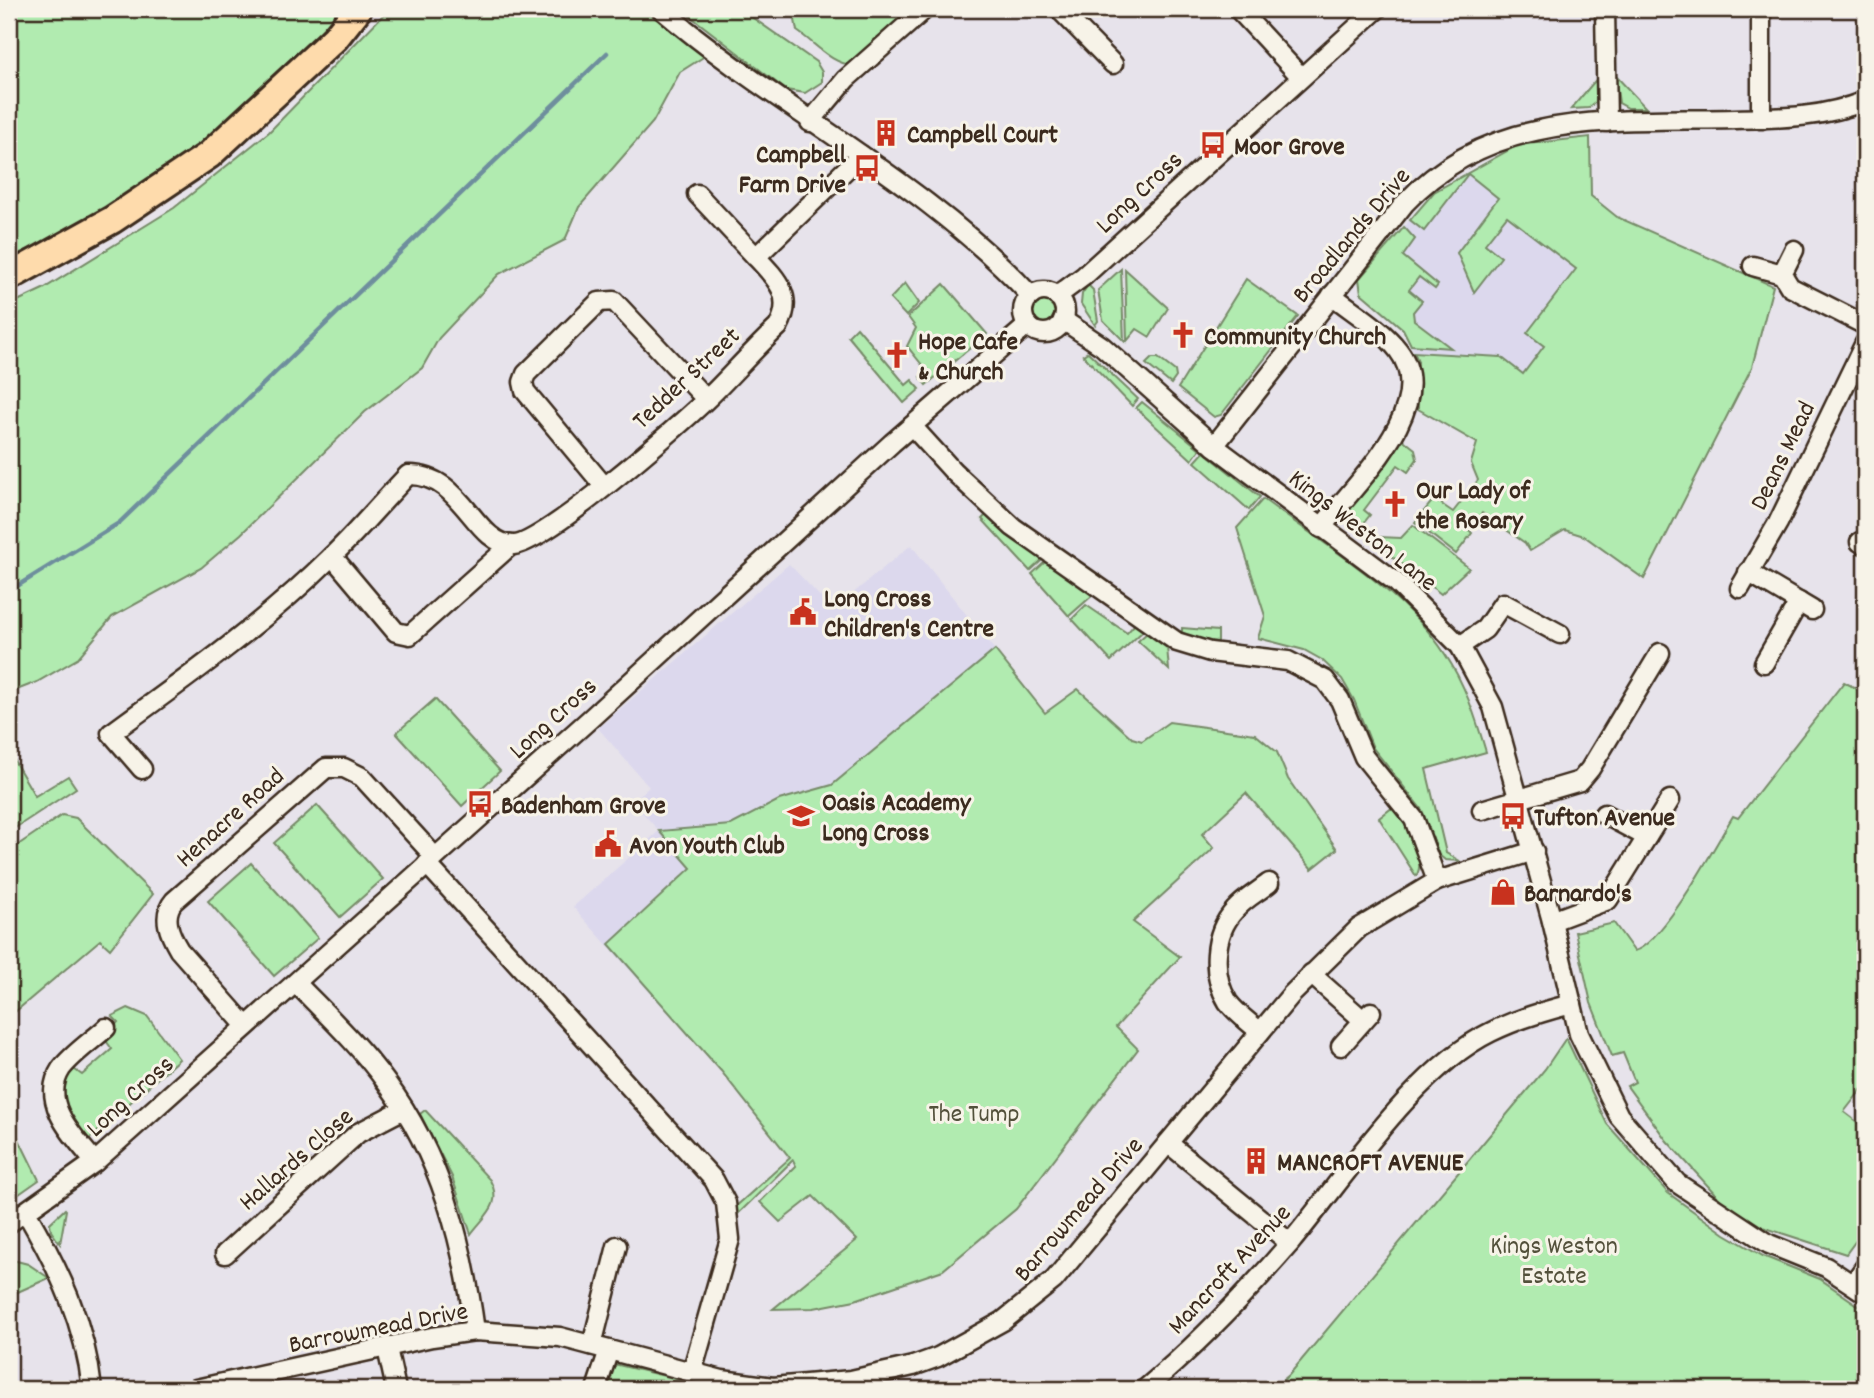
<svg xmlns="http://www.w3.org/2000/svg" width="1874" height="1398" font-family="Dekko,sans-serif">
  <style>
    .built { fill: #dcd8ed }
    .green { fill: #b1ebb0; stroke: #768a67; stroke-width: 2 }
    .lines { fill: none; stroke-linecap: round; stroke-linejoin: round }
    .stream { stroke: #6e8e9d; stroke-width: 4.5 }
    .minor-casing { stroke: #3b2a1e; stroke-width: 23 }
    .highway-casing { stroke: #3b2a1e; stroke-width: 32 }
    .minor { stroke: #f7f3e8; stroke-width: 18 }
    .highway { stroke: #fedbac; stroke-width: 26 }
    .labels { text-anchor: middle; stroke-width: 6; stroke-linejoin: round; paint-order: stroke }
    .poi-label { font-size: 26px; font-weight: bold; fill: #3b2a1e; stroke: #f7f3e8; text-anchor: start }
    .street-label { font-size: 26px; fill: #3b2a1e; stroke: #f7f3e8 }
    .park-label { font-size: 26px; fill: #53513b; stroke: #f7f3e8 }
  </style>
  <rect width="100%" height="100%" fill="#e7e3eb"/>
  <filter id="ink" filterUnits="userSpaceOnUse"><feTurbulence type="fractalNoise" baseFrequency=".0143" numOctaves="2"/><feDisplacementMap in="SourceGraphic" scale="14" xChannelSelector="R" yChannelSelector="G"/><feConvolveMatrix kernelMatrix="1 2 1 2 8 2 1 2 1" color-interpolation-filters="sRGB"/></filter>
  <g filter="url(#ink)">
    <g class="built">
      <polygon points="1590,137 1591,196 1617,217 1773,286 1752,367 1644,579 1584,536 1565,530 1556,489 1418,409 1418,360 1403,329 1361,293 1359,279 1434,192 1518,145"/>
      <polygon points="911,545 1045,713 721,1071 573,907 659,831 633,802 649,787 598,728 789,564 833,610"/>
    </g>
    <g class="green">
      <path d="M9 9H340C267 94 175 172 77 227 55 239 31 248 9 258Z"/>
      <polygon points="389,9 649,9 705,56 680,72 653,122 579,207 565,240 499,274 439,338 422,368 365,412 241,534 201,568 112,617 77,659 37,682 9,693 9,305 43,289 174,208 269,132"/>
      <polygon points="681,9 740,9 816,62 822,72 822,82 805,93 786,90"/>
      <path d="M793 9H916L855 65C833 66 814 42 797 31Z"/>
      <polygon points="1615,75 1646,108 1628,108 1619,103"/>
      <polygon points="1599,76 1596,102 1588,108 1571,109"/>
      <polygon points="1590,137 1591,196 1617,217 1773,286 1752,367 1644,579 1584,536 1565,530 1530,551 1525,543 1482,513 1469,530 1472,533 1456,554 1415,522 1434,499 1453,512 1478,480 1471,463 1477,443 1418,409 1418,361 1414,352 1501,357 1523,374 1544,346 1527,333 1576,269 1507,216 1485,244 1501,257 1474,292 1457,253 1498,198 1468,174 1424,231 1410,220 1434,192 1518,145"/>
      <polygon points="1404,227 1415,239 1403,256 1438,285 1435,289 1419,277 1409,290 1422,301 1413,312 1414,320 1451,348 1411,345 1403,329 1361,293 1359,279"/>
      <polygon points="1121,269 1124,341 1103,320 1098,290"/>
      <polygon points="1125,269 1168,308 1150,337 1137,329 1127,341"/>
      <polygon points="1246,279 1298,316 1221,415 1214,417 1178,388"/>
      <polygon points="905,283 919,303 906,316 890,299"/>
      <polygon points="944,284 987,334 926,385 920,377 927,371 907,346 916,328 908,317"/>
      <polygon points="1088,285 1093,290 1098,321 1095,325 1081,304 1082,294"/>
      <circle cx="1044" cy="312" r="13"/>
      <polygon points="857,327 906,385 912,380 920,389 904,403 848,336"/>
      <polygon points="1088,352 1138,399 1132,406 1083,355"/>
      <polygon points="1152,358 1158,358 1175,371 1176,377 1171,384 1146,364"/>
      <polygon points="1142,402 1200,449 1192,460 1136,408"/>
      <polygon points="1401,438 1415,449 1417,459 1408,472 1398,465 1364,510 1370,515 1363,524 1363,533 1345,519 1345,509"/>
      <polygon points="1204,452 1260,497 1249,510 1195,462"/>
      <path d="M1263 499C1323 544 1404 591 1445 654 1465 684 1476 718 1486 752L1426 769 1446 853 1460 861 1445 860 1439 855 1422 810 1373 748 1354 700 1342 679 1322 660 1304 650 1258 638 1265 616 1237 528Z"/>
      <polygon points="986,515 1042,560 1030,571 982,519"/>
      <polygon points="1413,525 1469,568 1441,594 1373,542 1379,537 1401,538"/>
      <polygon points="1045,562 1094,594 1069,616 1032,574"/>
      <polygon points="1086,605 1127,633 1135,624 1143,631 1111,661 1072,619"/>
      <polygon points="1182,628 1218,631 1218,642 1194,639 1182,632"/>
      <polygon points="1147,633 1167,647 1169,670 1138,641"/>
      <polygon points="995,650 1045,713 1078,689 1132,738 1142,741 1169,722 1255,734 1277,752 1288,779 1337,849 1312,869 1246,793 1202,834 1214,848 1133,922 1180,957 1116,1027 1138,1049 1016,1209 943,1270 855,1300 814,1308 773,1309 857,1240 813,1196 780,1222 760,1202 796,1166 793,1160 737,1215 733,1209 790,1158 721,1071 609,944 691,868 659,831 731,825 779,800 832,785"/>
      <path d="M1844 682 1865 693V1085L1844 1112 1865 1128V1228L1846 1254 1738 1219 1667 1141 1627 1086 1635 1082 1623 1053 1612 1056 1591 1003 1575 932 1614 923 1634 951C1662 945 1716 844 1733 816L1738 818Z"/>
      <polygon points="435,699 500,771 462,806 396,733"/>
      <polygon points="9,752 35,796 68,776 76,788 9,832"/>
      <polygon points="317,805 383,879 340,917 274,843"/>
      <path d="M1393 807C1404 822 1428 859 1416 876L1379 818Z"/>
      <polygon points="62,815 76,818 153,894 110,949 100,940 9,1017 9,851"/>
      <polygon points="251,863 318,938 274,976 208,901"/>
      <path d="M128 1008 147 1016 179 1059 86 1142C68 1112 54 1101 71 1067L82 1075 112 1049 104 1038 118 1022 112 1016Z"/>
      <polygon points="1566,1038 1607,1124 1668,1193 1725,1234 1763,1256 1820,1279 1865,1310 1865,1389 1272,1389 1289,1375 1545,1069"/>
      <path d="M425 1110 490 1180C503 1204 486 1214 471 1234L452 1177 420 1114Z"/>
      <polygon points="9,1119 39,1180 9,1201"/>
      <polygon points="65,1209 66,1210 60,1244 51,1231 50,1223"/>
      <polygon points="9,1259 28,1264 49,1278 11,1295 13,1282"/>
      <polygon points="614,1364 720,1389 601,1389 607,1367"/>
    </g>
    <g class="lines">
      <polyline class="stream" points="9,591 119,523 607,53"/>
      <defs>
        <g id="minor">
          <path d="M661 9C779 110 925 181 1031 296"/>
          <polyline points="1059,9 1113,64"/>
          <polyline points="1238,9 1301,77"/>
          <polyline points="1605,9 1607,122"/>
          <polyline points="1761,9 1761,119"/>
          <polyline points="810,122 846,79 925,9"/>
          <polyline points="697,194 756,257"/>
          <polyline points="1753,266 1782,274 1794,250"/>
          <polyline points="1782,274 1790,287 1865,325"/>
          <circle cx="1044" cy="312" r="21"/>
          <polyline points="1057,296 1084,276 1377,9"/>
          <polyline points="1063,320 1102,346 1214,446 1396,582 1460,646 1493,707 1552,921 1579,1034 1619,1116 1677,1183 1769,1244 1826,1267 1865,1293"/>
          <polyline points="912,426 953,471 1013,527 1177,642 1210,652 1288,661 1325,680 1340,700 1364,757 1414,819 1437,881"/>
          <path d="M1214 446 1405 203C1494 108 1616 122 1735 119 1781 118 1822 118 1865 101"/>
          <polyline points="604,486 525,391 523,382 526,374 599,302 614,301 706,399"/>
          <path d="M1321 528C1354 485 1441 405 1398 350 1381 328 1353 312 1332 295"/>
          <polyline points="1860,542 1865,545"/>
          <polyline points="332,556 396,632 410,635 511,545"/>
          <polyline points="1748,572 1812,610"/>
          <polyline points="1740,588 1778,523 1865,343"/>
          <polyline points="1460,646 1485,629 1503,603 1560,634"/>
          <polyline points="1764,663 1799,602"/>
          <path d="M142 769 111 733C187 678 264 623 331 557 358 531 382 502 408 475 462 473 474 544 513 545 542 546 680 425 707 399 731 376 753 350 778 327 795 297 777 279 756 257L861 155"/>
          <polyline points="1482,810 1580,781 1590,769 1660,653"/>
          <polyline points="1604,814 1647,837"/>
          <polyline points="427,864 714,1180 726,1203 730,1239 692,1372"/>
          <polyline points="1552,921 1608,900 1670,800"/>
          <polyline points="1311,974 1363,1020"/>
          <path d="M296 983C327 1015 360 1046 386 1082 441 1156 463 1242 475 1331"/>
          <path d="M246 1026 179 950C170 935 161 916 174 901L326 768H344L362 777 435 857"/>
          <path d="M1260 1032C1250 1023 1236 1013 1228 1002 1211 975 1213 933 1235 910 1244 899 1258 892 1269 883"/>
          <polyline points="1341,1046 1371,1012"/>
          <polyline points="1168,1143 1290,1243"/>
          <path d="M95 1162C75 1138 39 1103 61 1069 72 1054 93 1040 106 1028"/>
          <path d="M26 1212C59 1269 85 1323 92 1389"/>
          <polyline points="9,1223 95,1162 590,719 892,443 1028,325"/>
          <polyline points="225,1254 358,1133 404,1109"/>
          <polyline points="1853,1284 1865,1267"/>
          <polyline points="592,1345 617,1246"/>
          <polyline points="387,1348 396,1389"/>
          <polyline points="196,1389 432,1337 475,1331 560,1337 722,1380 773,1387 851,1380 913,1366 938,1357 1003,1321 1054,1280 1291,995 1359,928 1437,881 1534,851"/>
          <polyline points="596,1389 609,1350"/>
          <path d="M1145 1389C1197 1345 1246 1294 1291 1242 1346 1176 1415 1069 1491 1032 1517 1019 1544 1011 1572 1004"/>
        </g>
        <polyline id="highway" points="9,277 112,220 209,155 335,38 358,9"/>
      </defs>
      <use href="#minor" class="minor-casing"/>
      <use href="#highway" class="highway-casing"/>
      <use href="#minor" class="minor"/>
      <use href="#highway" class="highway"/>
    </g>
  </g>
  <defs>
    <symbol id="building-bare" viewBox="-9 -9 18 18"><path d="M-4-6H4V6H1V3H-1V6H-4ZM-2.5-4.3h1.7v1.8h-1.7ZM.8-4.3h1.7v1.8H.8ZM-2.5-1h1.7V.8h-1.7ZM.8-1h1.7V.8H.8Z" fill="#c8321e" stroke="#f7f3e8" stroke-width="2.5" paint-order="stroke"/></symbol>
    <symbol id="bus-bare" viewBox="-9 -9 18 18"><path d="M-5-6H5V4H4V6H2V4H-2V6H-4V4H-5ZM-3.5-4V0h7V-4ZM-3.5 1.2v1.5H-2V1.2ZM2 1.2v1.5H3.5V1.2Z" fill="#c8321e" stroke="#f7f3e8" stroke-width="2.5" paint-order="stroke"/></symbol>
    <symbol id="church-bare" viewBox="-9 -9 18 18"><path d="M-1.2-6h2.4v3.5h3.3v2.4h-3.3V6h-2.4V-.1h-3.3v-2.4h3.3Z" fill="#c8321e" stroke="#f7f3e8" stroke-width="2.5" paint-order="stroke"/></symbol>
    <symbol id="civic-bare" viewBox="-9 -9 18 18"><path d="M-.6-6.5H3V-4.5H.6V-3L4-1V1h2V6H-6V1h2V-1L-.6-3ZM-1.2 2.5V6h2.4V2.5Z" fill="#c8321e" stroke="#f7f3e8" stroke-width="2.5" paint-order="stroke"/></symbol>
    <symbol id="school-bare" viewBox="-9 -9 18 18"><path d="M0-5L7-2L0 1L-7-2ZM-4 1L0 2.5L4 1V4Q0 6-4 4Z" fill="#c8321e" stroke="#f7f3e8" stroke-width="2.5" paint-order="stroke"/></symbol>
    <symbol id="shop-bare" viewBox="-9 -9 18 18"><path d="M-5-2.5h2.3a2.7 3.5 0 0 1 5.4 0H5L5.5 6h-11ZM-1.5-2.5h3a1.5 2.3 0 0 0-3 0Z" fill="#c8321e" stroke="#f7f3e8" stroke-width="2.5" paint-order="stroke"/></symbol>
  </defs>
  <g fill-rule="evenodd">
    <use href="#building-bare" x="867" y="114" width="38" height="38"/>
    <use href="#bus-bare" x="1194" y="126" width="38" height="38"/>
    <use href="#bus-bare" x="848" y="149" width="38" height="38"/>
    <use href="#church-bare" x="1164" y="316" width="38" height="38"/>
    <use href="#church-bare" x="878" y="336" width="38" height="38"/>
    <use href="#church-bare" x="1376" y="485" width="38" height="38"/>
    <use href="#civic-bare" x="784" y="593" width="38" height="38"/>
    <use href="#bus-bare" x="461" y="785" width="38" height="38"/>
    <use href="#school-bare" x="782" y="797" width="38" height="38"/>
    <use href="#bus-bare" x="1494" y="797" width="38" height="38"/>
    <use href="#civic-bare" x="589" y="825" width="38" height="38"/>
    <use href="#shop-bare" x="1484" y="873" width="38" height="38"/>
    <use href="#building-bare" x="1237" y="1142" width="38" height="38"/>
  </g>
  <g class="labels">
    <g class="poi-label">
      <text x="907" y="142">Campbell Court</text>
      <text x="1234" y="154">Moor Grove</text>
      <text x="846" y="162" text-anchor="end">Campbell<tspan x="846" dy="30">Farm Drive</tspan></text>
      <text x="1204" y="344">Community Church</text>
      <text x="918" y="349">Hope Cafe<tspan x="918" dy="30">&amp; Church</tspan></text>
      <text x="1416" y="498">Our Lady of<tspan x="1416" dy="30">the Rosary</tspan></text>
      <text x="824" y="606">Long Cross<tspan x="824" dy="30">Children's Centre</tspan></text>
      <text x="822" y="810">Oasis Academy<tspan x="822" dy="30">Long Cross</tspan></text>
      <text x="501" y="813">Badenham Grove</text>
      <text x="1534" y="825">Tufton Avenue</text>
      <text x="629" y="853">Avon Youth Club</text>
      <text x="1524" y="901">Barnardo's</text>
      <text x="1277" y="1170">MANCROFT AVENUE</text>
    </g>
    <g class="street-label">
      <text transform="translate(1138 191) rotate(-43)" y="9">Long Cross</text>
      <text transform="translate(1350 234) rotate(-50)" y="9">Broadlands Drive</text>
      <text transform="translate(685 377) rotate(-43)" y="9">Tedder Street</text>
      <text transform="translate(1781 455) rotate(-64)" y="9">Deans Mead</text>
      <text transform="translate(1364 529) rotate(38)" y="9">Kings Weston Lane</text>
      <text transform="translate(552 717) rotate(-42)" y="9">Long Cross</text>
      <text transform="translate(229 816) rotate(-42)" y="9">Henacre Road</text>
      <text transform="translate(129 1095) rotate(-42)" y="9">Long Cross</text>
      <text transform="translate(295 1158) rotate(-41)" y="9">Hallards Close</text>
      <text transform="translate(1077 1208) rotate(-49)" y="9">Barrowmead Drive</text>
      <text transform="translate(1228 1268) rotate(-47)" y="9">Mancroft Avenue</text>
      <text transform="translate(378 1326) rotate(-11)" y="9">Barrowmead Drive</text>
    </g>
    <g class="park-label">
      <text x="974" y="1121">The Tump</text>
      <text x="1554" y="1253">Kings Weston<tspan x="1554" dy="30">Estate</tspan></text>
    </g>
  </g>
  <rect width="1874" height="1398" fill="none" stroke="#f7f3e8" stroke-width="35"/>
  <rect x="18" y="18" width="1839" height="1363" fill="none" stroke="#3b2a1e" stroke-width="2.5" filter="url(#ink)"/>
</svg>
